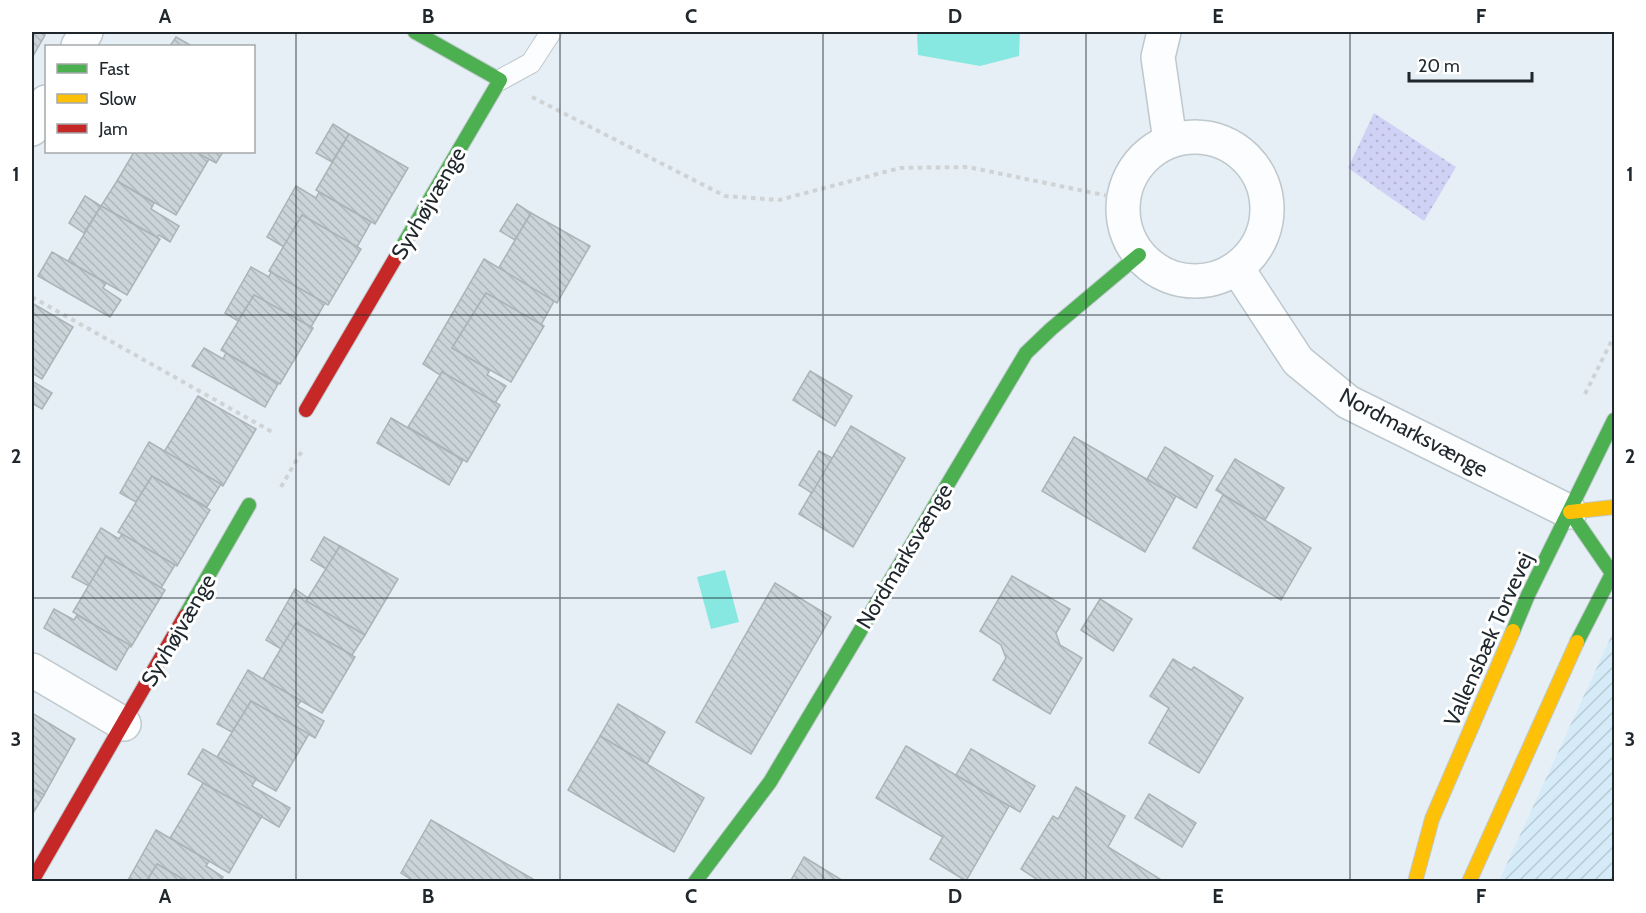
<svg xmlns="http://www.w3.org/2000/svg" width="1646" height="913" font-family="Cabin,sans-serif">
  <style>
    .industrial { fill: url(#industrial-furrows) }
    .park { fill: url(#park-dots) }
    .water { fill: #86e8e0 }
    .building { fill: url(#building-back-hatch); stroke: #aab4b7; stroke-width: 1.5 }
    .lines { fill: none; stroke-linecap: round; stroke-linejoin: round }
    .lane-casing { stroke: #bfc8cd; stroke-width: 22 }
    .street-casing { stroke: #bfc8cd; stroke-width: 36 }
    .fast-casing { stroke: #bfc8cd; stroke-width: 16 }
    .slow-casing { stroke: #bfc8cd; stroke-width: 16 }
    .jam-casing { stroke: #bfc8cd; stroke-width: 16 }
    .path { stroke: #d0d3d5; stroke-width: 4; stroke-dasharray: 4.5 4.5; stroke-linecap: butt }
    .lane { stroke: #fbfdfe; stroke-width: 20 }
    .street { stroke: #fbfdfe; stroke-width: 33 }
    .fast { stroke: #4caf50; stroke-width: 14 }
    .slow { stroke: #ffc107; stroke-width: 14 }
    .jam { stroke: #c62828; stroke-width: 14 }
    .grid { fill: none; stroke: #1f272d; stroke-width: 1.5; stroke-opacity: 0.55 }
    .labels { text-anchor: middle; stroke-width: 6; stroke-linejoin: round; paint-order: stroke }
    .street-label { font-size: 22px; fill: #1f272d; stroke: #fff }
    .neatline { fill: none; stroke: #1f272d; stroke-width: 2 }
    .grid-label { font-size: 20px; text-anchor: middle; font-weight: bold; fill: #1f272d }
  </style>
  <defs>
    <pattern id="industrial-furrows" width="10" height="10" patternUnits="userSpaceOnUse" patternTransform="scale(1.5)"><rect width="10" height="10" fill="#d6ebf8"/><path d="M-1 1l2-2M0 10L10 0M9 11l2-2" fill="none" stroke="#b7cad5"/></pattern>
    <pattern id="park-dots" width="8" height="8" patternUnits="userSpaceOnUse" patternTransform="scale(1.5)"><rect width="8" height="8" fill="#d0d2f5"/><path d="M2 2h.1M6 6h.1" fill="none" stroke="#b2b4d2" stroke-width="1.8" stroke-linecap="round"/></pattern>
    <pattern id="building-back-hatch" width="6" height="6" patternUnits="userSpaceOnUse" patternTransform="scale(1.5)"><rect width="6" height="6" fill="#cbd5d9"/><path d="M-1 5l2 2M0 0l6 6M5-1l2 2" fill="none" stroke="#aeb7bb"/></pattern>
  </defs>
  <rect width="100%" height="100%" fill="#e5eff5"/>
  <polygon class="industrial" points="1614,630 1614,881 1499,881 1570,726"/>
  <polygon class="park" points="1374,113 1456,167 1424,221 1348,168"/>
  <g class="water">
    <polygon points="917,32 1020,32 1019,56 980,66 918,55"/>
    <polygon points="725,570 739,622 711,629 697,577"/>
  </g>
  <g class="building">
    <polygon points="32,32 39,32 45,35 32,58"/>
    <polygon points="176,37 190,45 189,46 170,46"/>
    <polygon points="333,124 349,134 332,162 316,153"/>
    <polygon points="349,134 408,168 375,224 316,190"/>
    <polygon points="134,152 196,152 209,159 176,215 117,181"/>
    <polygon points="196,152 223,152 216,163"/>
    <polygon points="117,181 154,203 151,209 179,226 170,242 159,235 157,237 101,206"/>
    <polygon points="296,186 316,198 319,192 371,222 357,247 302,215 284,247 267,237"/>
    <polygon points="85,196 101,206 84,233 69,223"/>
    <polygon points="517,204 531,213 515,240 500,231"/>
    <polygon points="101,206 160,239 127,295 68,261"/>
    <polygon points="531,213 590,246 557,303 498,269"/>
    <polygon points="302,215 361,249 328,305 269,271"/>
    <polygon points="52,252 106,283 103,288 121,300 110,317 38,276"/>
    <polygon points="484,259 554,301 541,325 486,293 452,348 490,370 487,375 506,386 495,403 442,372 440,375 423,364"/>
    <polygon points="251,267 269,277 271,272 325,303 311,327 254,295 238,321 225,313"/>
    <polygon points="486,293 544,326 511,382 452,348"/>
    <polygon points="254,295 313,328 280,384 221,350"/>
    <polygon points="32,303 73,327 42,379 32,373"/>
    <polygon points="204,348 223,359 226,353 278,384 265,407 192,366"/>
    <polygon points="810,371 852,396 835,426 793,400"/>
    <polygon points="442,372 500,405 467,462 408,427"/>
    <polygon points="32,381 52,393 42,409 32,403"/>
    <polygon points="198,396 256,429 223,486 164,452"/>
    <polygon points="391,418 463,460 449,485 377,443"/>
    <polygon points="851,426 905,458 853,547 799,514"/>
    <polygon points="1074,437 1176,496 1145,552 1042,491"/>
    <polygon points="149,442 221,484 207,507 152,476 136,502 120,493"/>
    <polygon points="1165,447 1213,476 1196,508 1147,479"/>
    <polygon points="819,451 832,458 812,493 799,485"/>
    <polygon points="1235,459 1284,488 1265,520 1216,490"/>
    <polygon points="152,476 210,510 177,566 118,532"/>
    <polygon points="1223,495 1311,548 1281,600 1193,548"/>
    <polygon points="101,528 119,539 122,534 175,565 161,588 106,556 89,586 72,577"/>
    <polygon points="324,537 340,546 326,569 311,560"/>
    <polygon points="340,546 398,579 365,635 306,601"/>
    <polygon points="106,556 165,590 131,647 73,612"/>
    <polygon points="1012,576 1070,609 1056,633 1060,645 1082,658 1050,714 993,680 1006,658 1001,645 980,631"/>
    <polygon points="775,583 831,617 751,754 696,722"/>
    <polygon points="295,589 308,598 306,601 365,635 352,655 296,623 281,649 266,640"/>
    <polygon points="1100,599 1132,619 1113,651 1081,630"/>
    <polygon points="54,609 74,620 77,615 130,645 116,670 44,628"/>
    <polygon points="296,623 355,657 322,713 263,679"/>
    <polygon points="1173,659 1191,670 1194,667 1243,698 1199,773 1149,743 1169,708 1150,696"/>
    <polygon points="248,670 301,701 297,706 324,721 315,738 251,701 232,732 217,724"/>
    <polygon points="251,701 309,734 276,791 217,757"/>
    <polygon points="618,704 665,732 647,764 600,736"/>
    <polygon points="32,713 75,739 44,795 32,788"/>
    <polygon points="600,736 704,798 674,852 568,790"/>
    <polygon points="906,746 1009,806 966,881 930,859 943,837 876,798"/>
    <polygon points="203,749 256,779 252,786 290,808 279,827 188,774"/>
    <polygon points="971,749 1035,786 1020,812 956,775"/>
    <polygon points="203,783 262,816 229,873 170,838"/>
    <polygon points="1076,787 1125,816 1108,847 1160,879 1159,882 1041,882 1021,869 1053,816 1058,819"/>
    <polygon points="32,788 44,795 32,815"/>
    <polygon points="1149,794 1196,823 1182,847 1135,818"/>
    <polygon points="431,820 538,882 415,882 401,873"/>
    <polygon points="156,830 209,861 206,866 223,877 220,882 188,882 157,864 146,882 127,882"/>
    <polygon points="804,857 845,882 790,882"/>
    <polygon points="157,864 188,882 146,882"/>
  </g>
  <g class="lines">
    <defs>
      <polyline id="lane" points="500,80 531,63 551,32"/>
      <g id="street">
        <polyline points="1164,32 1158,57 1170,141"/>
        <polyline points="78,46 86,32"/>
        <polyline points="32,129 46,102"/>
        <circle cx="1195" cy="209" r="72"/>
        <polyline points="1237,268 1298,361 1348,402 1570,512"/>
        <polyline points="32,670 124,724"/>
      </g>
      <g id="fast">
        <polyline points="396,257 500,80 415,32"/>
        <polyline points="1570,512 1614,576"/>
        <polyline points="185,616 249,505"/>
        <polyline points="1513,631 1528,595 1614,420"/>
        <polyline points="1577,642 1614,570"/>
        <polyline points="695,882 770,782 1026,353 1051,329 1139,255"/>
      </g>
      <g id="slow">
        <polyline points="1570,512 1614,507"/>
        <polyline points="1415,882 1432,819 1513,631"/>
        <polyline points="1469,882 1577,642"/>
      </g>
      <g id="jam">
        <polyline points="306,410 396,257"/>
        <polyline points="32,881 185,616"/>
      </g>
    </defs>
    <use href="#lane" class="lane-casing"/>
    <use href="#street" class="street-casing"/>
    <use href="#fast" class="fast-casing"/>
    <use href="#slow" class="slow-casing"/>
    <use href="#jam" class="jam-casing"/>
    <g class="path">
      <polyline points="532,97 725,196 779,200 900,168 968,167 1123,199"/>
      <polyline points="32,297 274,433"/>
      <polyline points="1585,394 1614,336"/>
      <polyline points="281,487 303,449"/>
    </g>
    <use href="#lane" class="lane"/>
    <use href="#street" class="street"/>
    <use href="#fast" class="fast"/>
    <use href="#slow" class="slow"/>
    <use href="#jam" class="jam"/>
  </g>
  <path class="grid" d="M296 32V882M560 32V882M823 32V882M1086 32V882M1350 32V882M32 315H1614M32 598H1614"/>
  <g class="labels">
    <g class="street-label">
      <text transform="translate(428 203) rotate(-60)" y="8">Syvhøjvænge</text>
      <text transform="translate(1414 432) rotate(28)" y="8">Nordmarksvænge</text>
      <text transform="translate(904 556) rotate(-59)" y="8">Nordmarksvænge</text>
      <text transform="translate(178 630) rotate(-60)" y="8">Syvhøjvænge</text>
      <text transform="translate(1488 639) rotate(-66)" y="8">Vallensbæk Torvevej</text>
    </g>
  </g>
  <rect width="1646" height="913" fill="none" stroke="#ffffff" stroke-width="66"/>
  <rect x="45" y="45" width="210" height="108" fill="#ffffff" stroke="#a5a9ab" stroke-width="1.5"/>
  <rect x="57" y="64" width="30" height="9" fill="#4caf50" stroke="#a5a9ab" stroke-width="1.5"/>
  <text x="99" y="75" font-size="18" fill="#1f272d">Fast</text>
  <rect x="57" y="94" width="30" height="9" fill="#ffc107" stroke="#a5a9ab" stroke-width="1.5"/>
  <text x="99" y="105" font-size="18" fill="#1f272d">Slow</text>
  <rect x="57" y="124" width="30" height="9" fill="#c62828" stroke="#a5a9ab" stroke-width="1.5"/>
  <text x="99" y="135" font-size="18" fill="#1f272d">Jam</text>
  <path d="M1409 72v9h123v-9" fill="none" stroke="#1f272d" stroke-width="3"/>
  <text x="1418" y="72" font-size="18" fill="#1f272d" stroke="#ffffff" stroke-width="4.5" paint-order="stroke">20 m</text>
  <rect x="33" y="33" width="1580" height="847" class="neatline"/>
  <g class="grid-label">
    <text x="165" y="23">A</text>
    <text x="428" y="23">B</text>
    <text x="691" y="23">C</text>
    <text x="955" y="23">D</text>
    <text x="1218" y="23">E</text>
    <text x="1481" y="23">F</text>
    <text x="16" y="181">1</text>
    <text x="1630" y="181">1</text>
    <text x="16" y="463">2</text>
    <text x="1630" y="463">2</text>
    <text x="16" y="746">3</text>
    <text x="1630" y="746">3</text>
    <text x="165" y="903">A</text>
    <text x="428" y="903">B</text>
    <text x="691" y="903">C</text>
    <text x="955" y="903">D</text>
    <text x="1218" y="903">E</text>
    <text x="1481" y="903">F</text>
  </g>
</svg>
